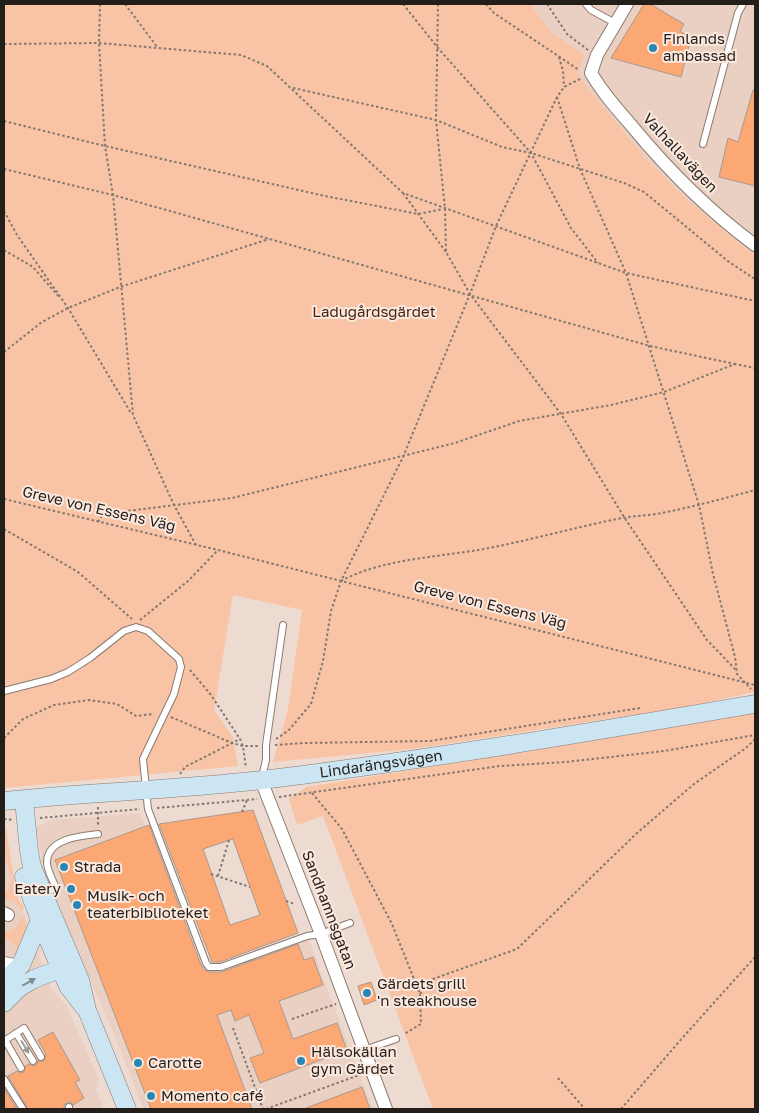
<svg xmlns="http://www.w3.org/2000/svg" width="759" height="1113" font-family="'Golos Text',sans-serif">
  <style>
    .built { fill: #ead0c2 }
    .green { fill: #f8c4a5 }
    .building { fill: #fba875; stroke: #aa998f; fill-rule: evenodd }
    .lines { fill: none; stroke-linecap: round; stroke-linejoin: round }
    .lane-casing { stroke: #8b7a71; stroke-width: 8 }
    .street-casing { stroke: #8b7a71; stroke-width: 14 }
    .secondary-casing { stroke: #8b7a71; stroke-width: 19 }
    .path { stroke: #837770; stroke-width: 2; stroke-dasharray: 2.5 2.5; stroke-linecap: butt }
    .lane { stroke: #fff; stroke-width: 6 }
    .street { stroke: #fff; stroke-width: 12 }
    .secondary { stroke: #cce5f2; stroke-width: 18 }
    .oneway { fill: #808b91 }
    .oneway2 { fill: #9c9a98 }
    .poi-dot { fill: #2887b2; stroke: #fbe8de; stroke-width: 2 }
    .labels { text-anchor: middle; stroke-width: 4; stroke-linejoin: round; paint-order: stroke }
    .poi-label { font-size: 15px; fill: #241e1a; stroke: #fbe8de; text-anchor: start }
    .street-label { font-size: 15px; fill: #241e1a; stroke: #fbe8de }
    .park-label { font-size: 15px; fill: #462510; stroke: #fbe8de }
  </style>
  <rect width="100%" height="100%" fill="#eddbd1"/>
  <g class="built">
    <polygon points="530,4 755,4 755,255 745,248 690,202 648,161 583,82 578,72 585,55 551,32"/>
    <polygon points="140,813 204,977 306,939 310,943 373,1109 143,1109 121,1051 44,872 36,827 50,820"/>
    <polygon points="4,828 14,886 51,989 66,1005 99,1079 96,1090 104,1109 4,1109"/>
  </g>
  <g class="green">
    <polygon points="4,4 530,4 551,32 585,55 578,72 583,82 648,161 690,202 745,248 755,255 755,692 685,707 412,749 273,762 288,709 302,610 233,595 214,710 233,737 238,766 4,788"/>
    <polygon points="755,711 755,1109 433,1109 323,816 297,825 289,799 306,787 561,746"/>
    <path d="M4 824 6 828 15 886 13 888 20 904 22 903 24 908 22 910 16 903 4 898V893C19 883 6 865 4 852 2 843 4 833 4 824Z"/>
    <path d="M21 918H23L29 931 19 950 4 936V932C14 932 18 927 21 918Z"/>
  </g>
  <g class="building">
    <polygon points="644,4 650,4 684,24 680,31 691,38 681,77 611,58"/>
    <polygon points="753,90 755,90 755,186 719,177 728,138 738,142"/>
    <path d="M253 810 298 933 220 962H212L159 824ZM233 839 260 915 230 925 203 849Z"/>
    <polygon points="149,825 201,965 205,970 209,972 222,972 298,944 304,960 313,957 323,985 279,1001 293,1039 337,1023 347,1050 260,1083 250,1058 264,1053 249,1015 235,1021 231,1010 217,1015 252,1109 151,1109 55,860"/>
    <polygon points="371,982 377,1000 364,1005 358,986"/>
    <polygon points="53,1032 80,1080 75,1082 84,1098 73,1105 71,1102 67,1102 64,1105 64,1109 28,1109 8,1076 17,1071 20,1073 24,1072 25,1066 29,1064 34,1066 37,1064 38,1061 44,1061 46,1054 38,1040"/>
    <polygon points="362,1087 370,1109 306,1109 306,1108"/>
    <polygon points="4,1088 17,1109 7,1109 4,1105"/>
  </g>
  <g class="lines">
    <defs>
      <g id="lane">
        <polyline points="586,4 591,10 615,23"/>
        <polyline points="703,144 738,13 743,4"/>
        <polyline points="4,691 51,679 68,672 90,658 124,631 136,627 148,631 179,659 181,667 174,694 143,759 148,809 206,963 209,967 221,967 307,936 321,934 350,923"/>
        <polyline points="262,777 266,760 266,745 283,625"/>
        <path d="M44 893 56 888C53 880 46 869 47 861 49 838 81 836 98 834"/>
        <polyline points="16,1033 33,1061"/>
        <polyline points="5,1040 21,1068"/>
        <polyline points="4,1041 24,1028 41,1057"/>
        <polyline points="364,1050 396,1039"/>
        <polyline points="4,1079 23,1109"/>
        <polyline points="69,1107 69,1109"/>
      </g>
      <g id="street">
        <path d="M627 4 597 55 591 73C602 92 616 108 631 125 668 170 709 211 755 245"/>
        <polyline points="261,780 321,934 386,1109"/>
        <polyline points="4,913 8,915"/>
        <polyline points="4,963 19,966"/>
      </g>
      <g id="secondary">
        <polyline points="24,800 29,851 32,867 80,980 87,1010 127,1109"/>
        <path id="s1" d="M4 801C90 792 176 790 262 780 427 760 591 732 755 704"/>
        <polyline points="24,877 40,920 68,986 84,1007"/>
        <polyline points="4,987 11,975 21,965 40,920"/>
        <polyline points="4,1003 20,987 34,979 70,965"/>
      </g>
    </defs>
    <use href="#lane" class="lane-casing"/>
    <use href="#street" class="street-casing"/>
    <use href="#secondary" class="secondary-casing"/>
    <g class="path">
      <polyline points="100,4 99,43 105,146 113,195 133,415 174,505 196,545"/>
      <polyline points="125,4 158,48"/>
      <polyline points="403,4 438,48 531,153 571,228 598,263"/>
      <polyline points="438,4 436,120 445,209 446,252 470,294 561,414 624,517 707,640 736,670"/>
      <polyline points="486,4 494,13 579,70"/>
      <polyline points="547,4 567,34 588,50"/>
      <polyline points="4,44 99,43 241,55 267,66 403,193 626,273 755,301"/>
      <polyline points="559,57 563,71 564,87"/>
      <polyline points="293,88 436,120 502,147 531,153 624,183 644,192 729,262 755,279"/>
      <polyline points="557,97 580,169 626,273 699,505 713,574 735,657 737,674 751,689"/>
      <polyline points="4,121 105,146 325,196 418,214 443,209"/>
      <polyline points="4,169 113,195 650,346 735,364"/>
      <polyline points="403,193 446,252"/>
      <polyline points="4,211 17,235 68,308 131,413"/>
      <polyline points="4,250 33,267 60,298"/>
      <polyline points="4,352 42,322 68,308 120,287 269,239"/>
      <polyline points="4,499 218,550 755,685"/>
      <polyline points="98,522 103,514 232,498 455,443 519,421 611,405 664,392 735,364 755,368"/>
      <polyline points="4,529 78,572 132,619"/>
      <path d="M341 581C381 559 439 557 484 549 531 540 576 527 622 518 633 516 644 516 656 514 689 508 722 499 755 490"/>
      <polyline points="140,620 188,581 218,550"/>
      <polyline points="190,670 211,695 240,739 243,746 246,768"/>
      <polyline points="171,717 232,743 243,746 258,746"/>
      <polyline points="4,738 23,719 54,705 89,700 117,704 136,716 154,714"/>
      <polyline points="276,739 288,731 311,704 323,661 331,611 341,581 403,457 470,294 496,226 557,97 564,87 580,79"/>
      <polyline points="275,745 304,743 430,741 640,708"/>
      <polyline points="180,774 185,767 240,739"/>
      <polyline points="312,793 342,829 392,924 420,994 421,1024 404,1034"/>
      <polyline points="279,797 500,766 566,762 664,751 755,735"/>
      <polyline points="98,807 98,827"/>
      <polyline points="157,808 257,799"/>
      <polyline points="242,812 247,800"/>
      <polyline points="40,818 140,809"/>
      <polyline points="4,819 13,820"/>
      <polyline points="211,874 250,887"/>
      <polyline points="218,876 229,840"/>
      <polyline points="286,901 295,904"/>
      <polyline points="420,994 430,980 517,949 637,833 694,784 746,748 755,739"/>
      <polyline points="292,1019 336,1004"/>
      <polyline points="233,1028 263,1109"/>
      <polyline points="558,1078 585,1109"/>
      <polyline points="266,1109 362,1074"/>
      <polyline points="621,1109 684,1036 755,957"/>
    </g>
    <use href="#lane" class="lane"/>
    <use href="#street" class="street"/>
    <use href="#secondary" class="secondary"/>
  </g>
  <defs><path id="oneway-solid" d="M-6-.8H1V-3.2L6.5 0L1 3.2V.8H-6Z" transform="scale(1.25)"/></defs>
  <use class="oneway" href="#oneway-solid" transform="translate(29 982) rotate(-29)"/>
  <use class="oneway2" href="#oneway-solid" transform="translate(25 1047) rotate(59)"/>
  <g class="poi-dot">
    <circle cx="653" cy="48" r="5"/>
    <circle cx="64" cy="867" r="5"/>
    <circle cx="71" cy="889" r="5"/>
    <circle cx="77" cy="905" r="5"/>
    <circle cx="367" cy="993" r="5"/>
    <circle cx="301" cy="1061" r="5"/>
    <circle cx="138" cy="1063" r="5"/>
    <circle cx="151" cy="1096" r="5"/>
  </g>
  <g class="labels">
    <g class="poi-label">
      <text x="663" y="44">Finlands<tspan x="663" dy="17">ambassad</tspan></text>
      <text x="74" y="872">Strada</text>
      <text x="61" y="894" text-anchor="end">Eatery</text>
      <text x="87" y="901">Musik- och<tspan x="87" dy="17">teaterbiblioteket</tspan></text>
      <text x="377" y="989">Gärdets grill<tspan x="377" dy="17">'n steakhouse</tspan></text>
      <text x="311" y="1057">Hälsokällan<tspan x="311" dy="17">gym Gärdet</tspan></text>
      <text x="148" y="1068">Carotte</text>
      <text x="161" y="1101">Momento café</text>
    </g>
    <g class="street-label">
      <text transform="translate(680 153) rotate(47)" y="5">Valhallavägen</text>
      <text transform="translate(99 509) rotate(13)" y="5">Greve von Essens Väg</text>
      <text transform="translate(490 605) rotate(14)" y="5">Greve von Essens Väg</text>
      <text dy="5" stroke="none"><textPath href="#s1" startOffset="379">Lindarängsvägen</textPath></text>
      <text transform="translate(329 910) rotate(69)" y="5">Sandhamnsgatan</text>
    </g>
    <g class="park-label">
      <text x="374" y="317">Ladugårdsgärdet</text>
    </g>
  </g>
  <rect width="759" height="1113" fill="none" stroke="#241e1a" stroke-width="10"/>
</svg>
